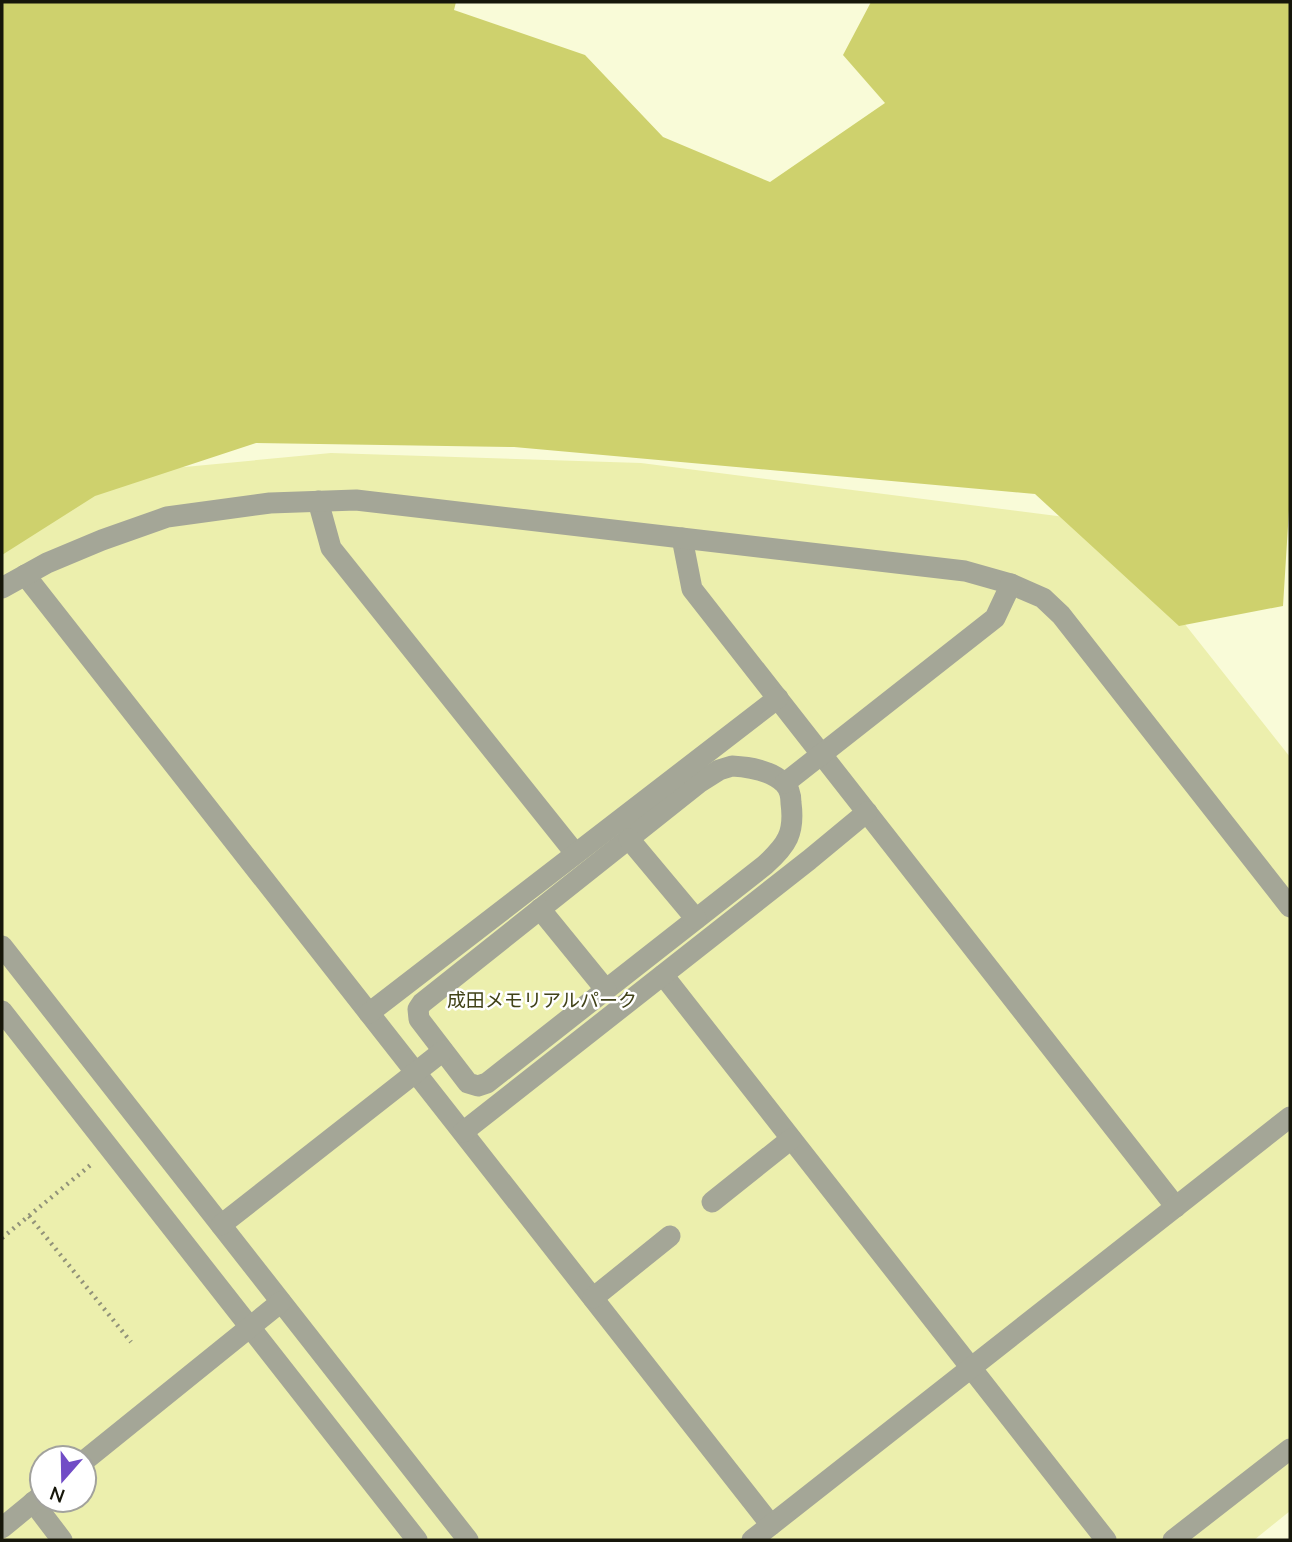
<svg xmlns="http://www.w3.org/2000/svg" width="1292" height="1542" font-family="'Nunito Sans','Noto Sans JP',sans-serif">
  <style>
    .green { fill: #ecefad; fill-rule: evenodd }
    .forest { fill: #ced16d }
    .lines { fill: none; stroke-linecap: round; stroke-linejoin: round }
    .path { stroke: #919279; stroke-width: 4.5; stroke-dasharray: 2 5; stroke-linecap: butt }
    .minor { stroke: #a4a697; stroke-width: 21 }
    .labels { text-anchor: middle; stroke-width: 5; stroke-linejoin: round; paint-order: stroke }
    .park-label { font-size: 19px; fill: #414218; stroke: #fff }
  </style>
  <rect width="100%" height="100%" fill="#f9fbd8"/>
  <path class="green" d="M331 453 641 463 1104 522 1290 757V1511L1254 1540H2V519L100 475ZM42 1458H84V1500H42Z"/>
  <polygon class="forest" points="2,2 456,2 454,10 585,55 663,137 770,182 885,103 843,55 871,2 1290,2 1290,494 1283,606 1179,626 1035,494 514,447 256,443 95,496 2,555"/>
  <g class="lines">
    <g class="path">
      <polyline points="29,1216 131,1342"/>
      <polyline points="2,1238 93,1163"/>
    </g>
    <g class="minor">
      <polyline points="318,501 331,548 575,853"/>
      <polyline points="682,538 692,589 1176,1207"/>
      <polyline points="25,575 771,1525"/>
      <polyline points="2,588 47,563 102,540 167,517 270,503 356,500 965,571 1011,584 1043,598 1061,615 1290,907"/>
      <path d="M732 766C750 767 770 770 784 783 789 788 791 796 791 803 795 833 787 845 765 865L487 1083 478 1086 468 1083 419 1019 418 1009 422 1003 700 782 719 770Z"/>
      <polyline points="785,783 995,618 1011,584"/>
      <polyline points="629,839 696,919"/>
      <polyline points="540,909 606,990"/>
      <polyline points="2,946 468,1540"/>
      <polyline points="663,975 1106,1540"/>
      <polyline points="2,1011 417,1540"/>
      <polyline points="369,1013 778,698"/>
      <polyline points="463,1132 809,860 867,812"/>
      <polyline points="712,1202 791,1139"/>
      <polyline points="221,1225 443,1051"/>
      <polyline points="593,1298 670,1236"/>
      <polyline points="84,1461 281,1302"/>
      <polyline points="33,1502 62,1540"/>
      <polyline points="2,1528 42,1495"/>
      <polyline points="752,1540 1290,1117"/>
      <polyline points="1173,1540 1290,1449"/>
    </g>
  </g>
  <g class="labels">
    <g class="park-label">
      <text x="542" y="1007">成田メモリアルパーク</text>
    </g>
  </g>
  <rect width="1292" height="1542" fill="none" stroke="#16160a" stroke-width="7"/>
  <g transform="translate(63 1479) rotate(200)"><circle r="33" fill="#ffffff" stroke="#a2a29d" stroke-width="2"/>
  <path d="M0-5L12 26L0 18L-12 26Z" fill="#714cc6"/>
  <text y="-10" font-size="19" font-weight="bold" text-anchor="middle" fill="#16160a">N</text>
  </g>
</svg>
